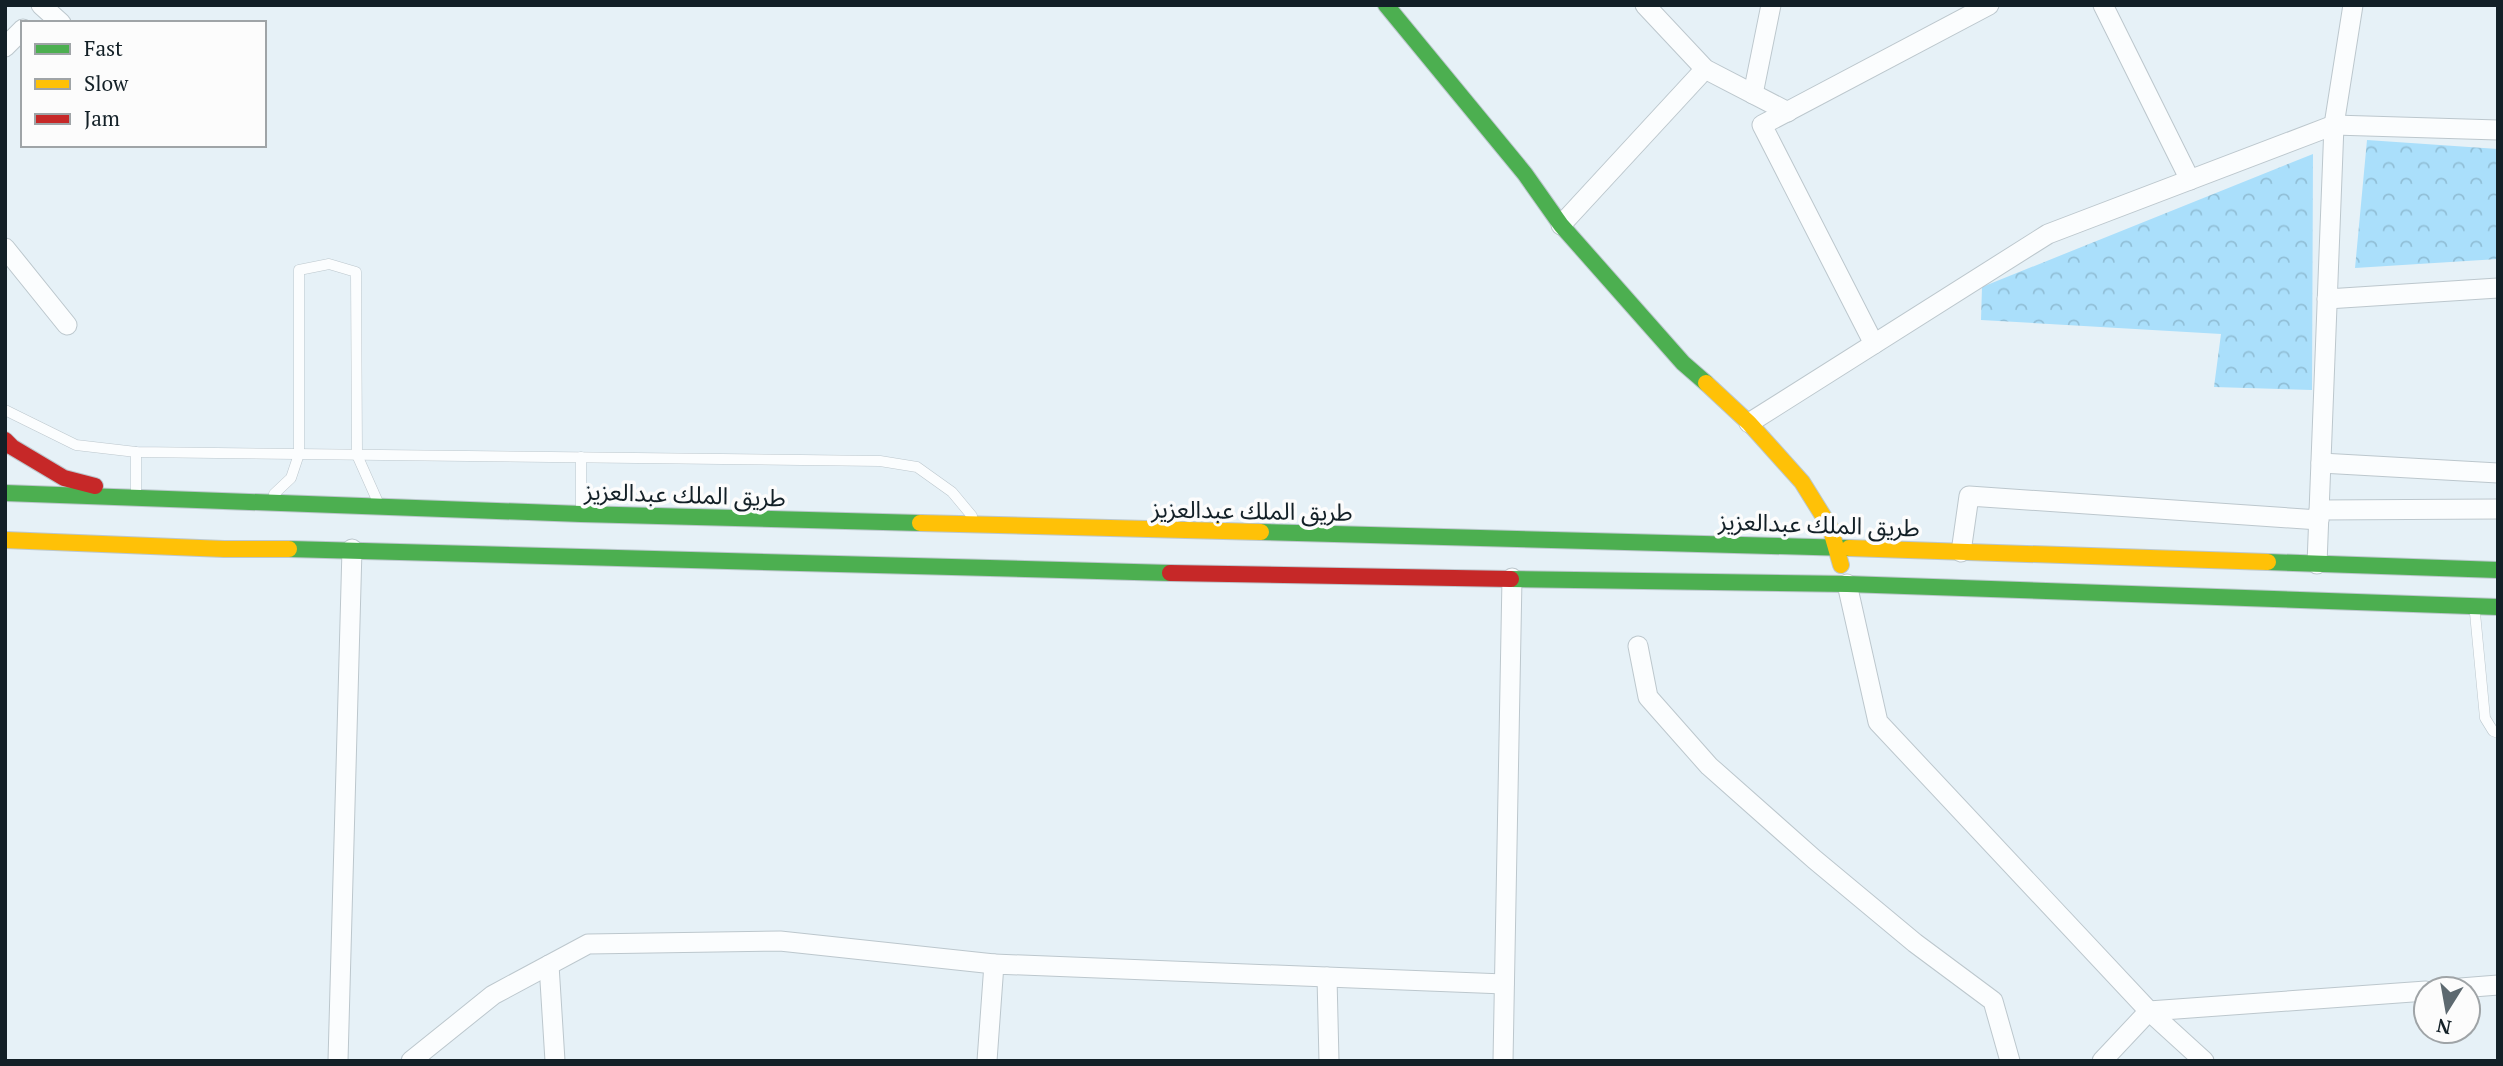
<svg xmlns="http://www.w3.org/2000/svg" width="2503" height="1066" font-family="'PT Serif','Noto Sans Arabic',serif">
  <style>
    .park { fill: url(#park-crowns) }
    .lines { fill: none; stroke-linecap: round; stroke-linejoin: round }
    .lane-casing { stroke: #bcc7cd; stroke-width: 11 }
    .street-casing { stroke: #bcc7cd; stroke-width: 21 }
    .fast-casing { stroke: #bcc7cd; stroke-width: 18 }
    .slow-casing { stroke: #bcc7cd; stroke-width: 18 }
    .jam-casing { stroke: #bcc7cd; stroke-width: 18 }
    .lane { stroke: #fbfdfe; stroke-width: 10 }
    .street { stroke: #fbfdfe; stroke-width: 19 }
    .fast { stroke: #4caf50; stroke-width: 16 }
    .slow { stroke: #ffc107; stroke-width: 16 }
    .jam { stroke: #c62828; stroke-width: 16 }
    .labels { text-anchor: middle; stroke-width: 7; stroke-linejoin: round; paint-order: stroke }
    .street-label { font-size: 24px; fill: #132027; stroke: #fcfcfc }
  </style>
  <defs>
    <pattern id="park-crowns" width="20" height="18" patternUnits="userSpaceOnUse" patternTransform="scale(1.75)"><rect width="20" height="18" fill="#aadffb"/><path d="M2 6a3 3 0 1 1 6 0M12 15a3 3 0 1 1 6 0" fill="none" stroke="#91bfd7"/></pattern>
  </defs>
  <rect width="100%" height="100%" fill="#e6f1f7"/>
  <g class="park">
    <polygon points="2367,140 2498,149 2498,259 2355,268"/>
    <polygon points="2313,154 2312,390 2214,387 2221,334 1981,320 1982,287"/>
  </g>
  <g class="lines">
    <defs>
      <g id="lane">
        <polyline points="5,410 76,445 136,452 880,461 917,467 952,492 972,516"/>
        <polyline points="136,452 136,490"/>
        <polyline points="274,494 291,478 299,454 299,270 329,264 356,272 357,455 377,500"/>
        <polyline points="581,506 581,457"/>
        <polyline points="2475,613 2485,718 2493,731 2498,733"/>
      </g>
      <g id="street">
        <polyline points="41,5 61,23"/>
        <polyline points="1645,5 1705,69 1788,112"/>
        <polyline points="2103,5 2190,180"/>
        <polyline points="5,47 23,29"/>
        <polyline points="1753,94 1771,5"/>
        <polyline points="1561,225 1705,69"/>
        <polyline points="5,248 67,325"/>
        <polyline points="2327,299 2498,288"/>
        <polyline points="1874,344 1762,125 1989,5"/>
        <polyline points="1749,423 2048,234 2334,125 2498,130"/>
        <polyline points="2321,463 2498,473"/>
        <polyline points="2319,510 2498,509"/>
        <polyline points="1961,552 1969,496 2319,520"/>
        <polyline points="2317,564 2334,125 2353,5"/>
        <polyline points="1847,584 1878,722 2149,1011 2204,1061"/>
        <polyline points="1638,646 1648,697 1709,766 1814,859 1915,943 1993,1001 2010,1061"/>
        <polyline points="549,965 555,1061"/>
        <polyline points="1327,977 1329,1061"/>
        <polyline points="2448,989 2498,985"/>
        <polyline points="338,1061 352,549"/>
        <polyline points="411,1061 493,995 588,944 780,941 994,964"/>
        <polyline points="987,1061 994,964 1504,984"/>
        <polyline points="1503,1061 1512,578"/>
        <polyline points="2102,1061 2149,1011 2426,991"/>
      </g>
      <g id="fast">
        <polyline points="1386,5 1525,174 1561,225 1683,363 1706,383"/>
        <polyline points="5,493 581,514 920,523"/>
        <polyline points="1261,532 1849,548"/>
        <polyline points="289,549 1170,573"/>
        <polyline points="2268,562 2498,570"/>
        <polyline points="1511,579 1847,584 2498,607"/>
      </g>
      <g id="slow">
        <polyline points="1706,383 1749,423 1802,482 1830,527 1841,565"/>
        <polyline points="920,523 1261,532"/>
        <polyline points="5,540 224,549 289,549"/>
        <polyline points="1849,548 2268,562"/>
      </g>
      <g id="jam">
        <polyline points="5,440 12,447 64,478 95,486"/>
        <polyline points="1170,573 1511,579"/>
      </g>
    </defs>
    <use href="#lane" class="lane-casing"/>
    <use href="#street" class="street-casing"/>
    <use href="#fast" class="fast-casing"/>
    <use href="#slow" class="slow-casing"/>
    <use href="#jam" class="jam-casing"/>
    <use href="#lane" class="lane"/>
    <use href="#street" class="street"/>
    <use href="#fast" class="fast"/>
    <use href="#slow" class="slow"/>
    <use href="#jam" class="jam"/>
  </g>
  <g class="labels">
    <g class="street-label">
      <text transform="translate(685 495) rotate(2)" y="8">طريق الملك عبدالعزيز</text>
      <text transform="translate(1252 511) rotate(1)" y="8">طريق الملك عبدالعزيز</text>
      <text transform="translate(1819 525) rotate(2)" y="8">طريق الملك عبدالعزيز</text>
    </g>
  </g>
  <rect width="2503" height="1066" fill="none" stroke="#132027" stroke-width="14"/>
  <rect x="21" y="21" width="245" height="126" fill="#fcfcfc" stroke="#9fa4a7" stroke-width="2"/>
  <rect x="35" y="44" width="35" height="10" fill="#4caf50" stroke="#9fa4a7" stroke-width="2"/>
  <text x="84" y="56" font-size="21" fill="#132027">Fast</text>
  <rect x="35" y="79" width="35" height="10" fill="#ffc107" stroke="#9fa4a7" stroke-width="2"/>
  <text x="84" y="91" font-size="21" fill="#132027">Slow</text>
  <rect x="35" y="114" width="35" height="10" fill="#c62828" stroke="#9fa4a7" stroke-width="2"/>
  <text x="84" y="126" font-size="21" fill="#132027">Jam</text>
  <g transform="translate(2447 1010) rotate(191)"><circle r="33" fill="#fcfcfc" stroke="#9fa4a7" stroke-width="2"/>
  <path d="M0-5L12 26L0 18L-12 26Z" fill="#5d6970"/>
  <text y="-10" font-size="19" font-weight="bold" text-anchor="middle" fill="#132027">N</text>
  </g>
</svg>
